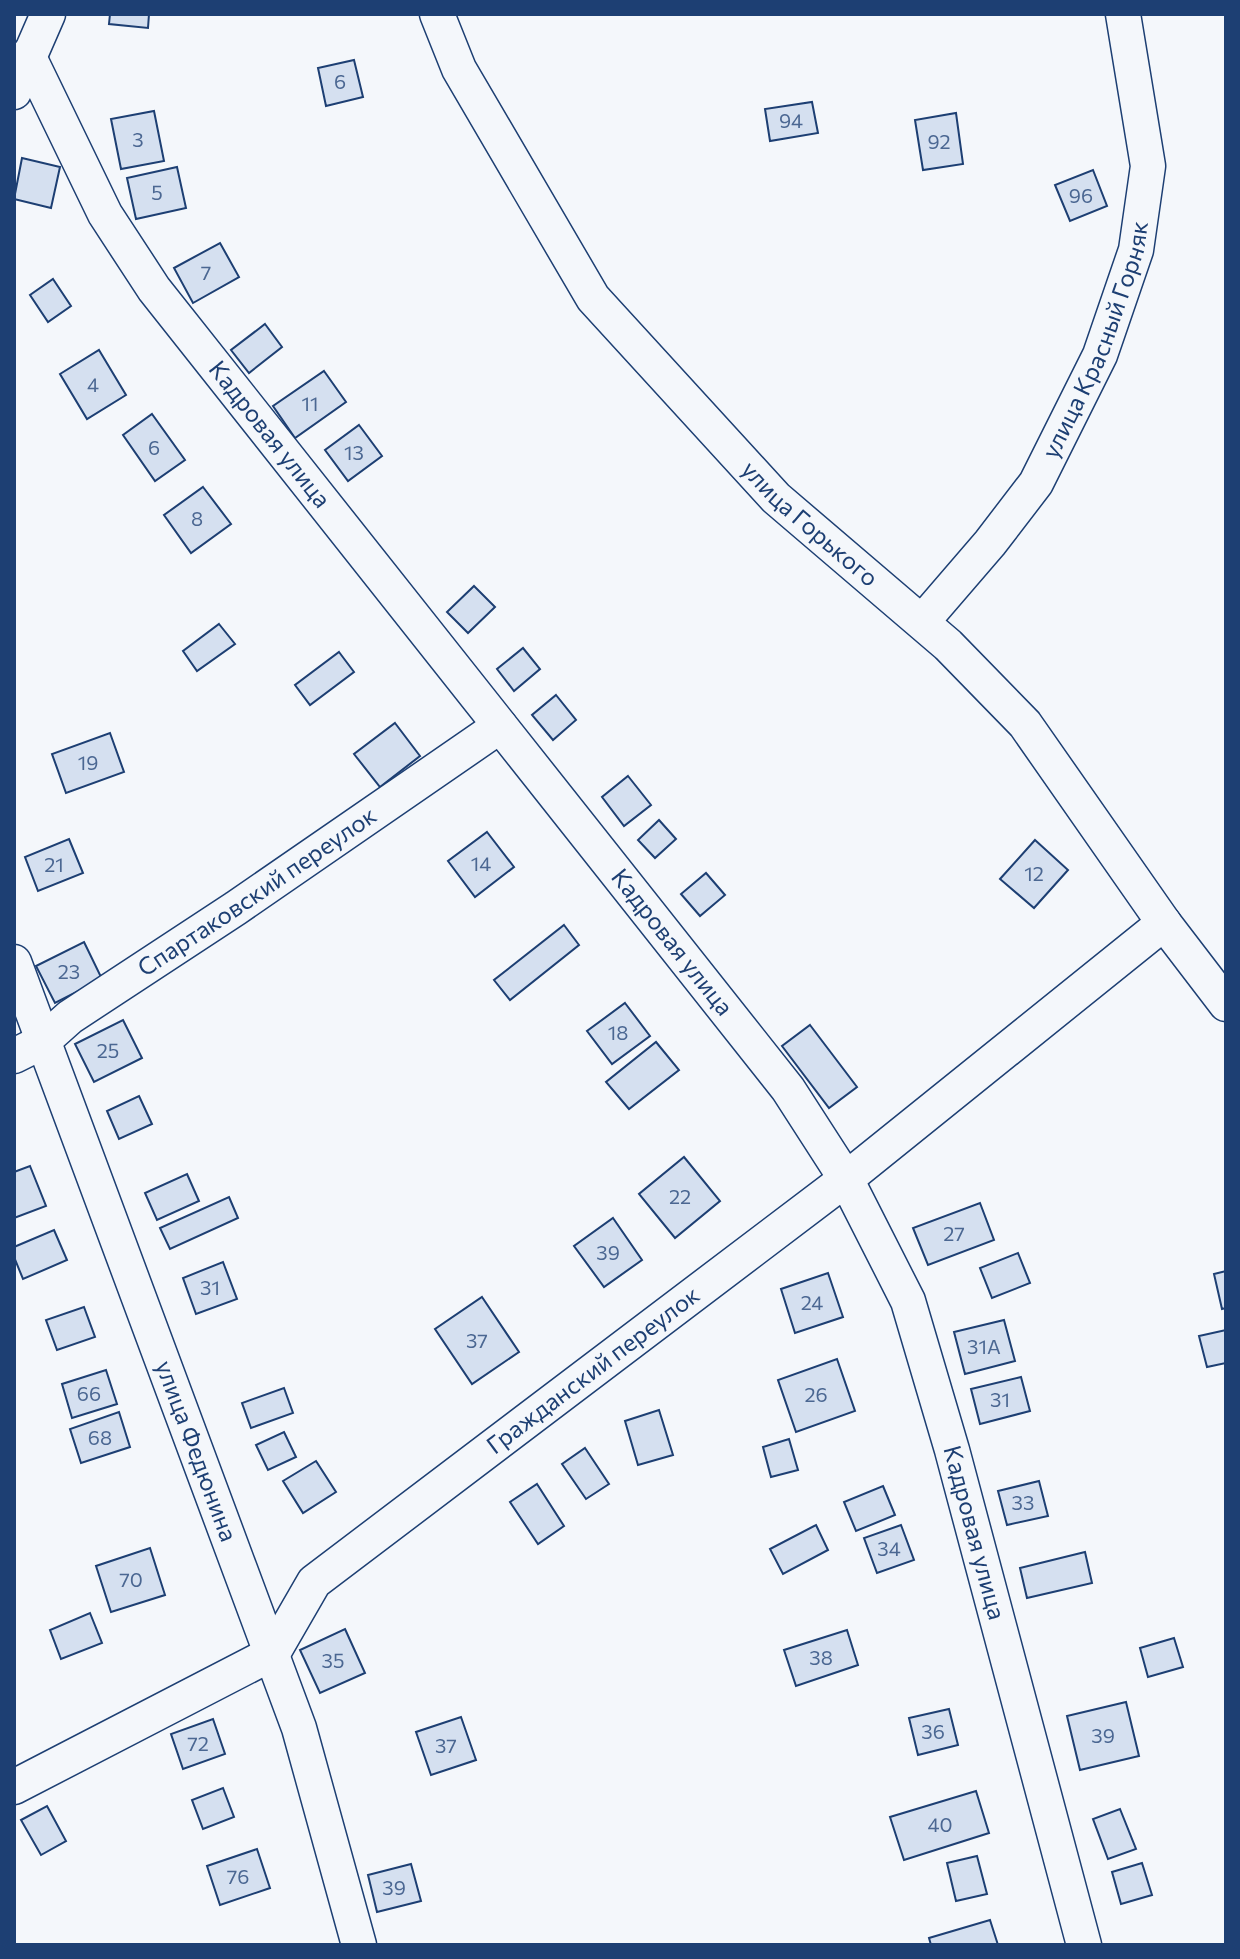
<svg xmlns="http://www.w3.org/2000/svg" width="1240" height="1959" font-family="Commissioner,sans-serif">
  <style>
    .building { fill: #d5e0f0; stroke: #1d3f73; stroke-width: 2 }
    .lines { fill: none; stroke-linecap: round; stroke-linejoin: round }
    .minor-casing { stroke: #1d3f73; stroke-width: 37 }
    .minor { stroke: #f4f7fb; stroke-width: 34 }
    .labels { text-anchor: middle; stroke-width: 6; stroke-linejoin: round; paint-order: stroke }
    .number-label { font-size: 20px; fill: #4b6792 }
    .street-label { font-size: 24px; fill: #1d3f73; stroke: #f4f7fb }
  </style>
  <rect width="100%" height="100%" fill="#f4f7fb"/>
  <g class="building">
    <polygon points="110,14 149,14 148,28 109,24"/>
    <polygon points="354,60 363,97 326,106 318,68"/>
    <polygon points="812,102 818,133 770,141 765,109"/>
    <polygon points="154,111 164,161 121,169 111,119"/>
    <polygon points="956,113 963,164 923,170 915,120"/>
    <polygon points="22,158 60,167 51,208 14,199"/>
    <polygon points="177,167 186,208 136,219 127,178"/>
    <polygon points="1093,170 1107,206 1070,221 1055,185"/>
    <polygon points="220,243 239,277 193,303 174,268"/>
    <polygon points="53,279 71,306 48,322 30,295"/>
    <polygon points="265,324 282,347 249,373 231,350"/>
    <polygon points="99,350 126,395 87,419 60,374"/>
    <polygon points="324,371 346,402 295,438 273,406"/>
    <polygon points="152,414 185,460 155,481 123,435"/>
    <polygon points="359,425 382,456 348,481 325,450"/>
    <polygon points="203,487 231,524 191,553 164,515"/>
    <polygon points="474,586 495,607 468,633 447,612"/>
    <polygon points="219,624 235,644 197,671 183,651"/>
    <polygon points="523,648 540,669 514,691 497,669"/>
    <polygon points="339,652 354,672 310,705 295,685"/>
    <polygon points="556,695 576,720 553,740 532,715"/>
    <polygon points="395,723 420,756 380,787 354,754"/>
    <polygon points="110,733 124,772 66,793 52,754"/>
    <polygon points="628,776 651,805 624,826 602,797"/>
    <polygon points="659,820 676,839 655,858 638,840"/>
    <polygon points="487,832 514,867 475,897 448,861"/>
    <polygon points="69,839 83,873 38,891 25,857"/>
    <polygon points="1035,840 1068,870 1034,908 1000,879"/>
    <polygon points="706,873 725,895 700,916 681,894"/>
    <polygon points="564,925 579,945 510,1000 494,980"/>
    <polygon points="84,942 102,979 55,1003 36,966"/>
    <polygon points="625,1003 650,1036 612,1064 587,1031"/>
    <polygon points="123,1020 142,1058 94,1082 75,1044"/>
    <polygon points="810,1025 857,1087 829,1108 782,1046"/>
    <polygon points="656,1042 679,1070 629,1109 606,1082"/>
    <polygon points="139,1096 152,1124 119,1139 107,1111"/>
    <polygon points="684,1157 720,1201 675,1238 639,1194"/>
    <polygon points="30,1166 46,1206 14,1218 14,1172"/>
    <polygon points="187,1174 199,1201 157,1220 145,1193"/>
    <polygon points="229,1197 238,1218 170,1249 160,1228"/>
    <polygon points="980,1203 994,1240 928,1265 913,1228"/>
    <polygon points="613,1218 642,1260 604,1287 574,1246"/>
    <polygon points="54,1230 67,1260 23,1279 14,1257 14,1247"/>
    <polygon points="1018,1253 1030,1283 992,1298 980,1268"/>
    <polygon points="223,1262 237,1299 196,1314 183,1278"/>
    <polygon points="1226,1271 1226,1308 1222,1309 1214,1274"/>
    <polygon points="828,1273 843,1317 795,1333 781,1289"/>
    <polygon points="482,1297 519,1352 472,1384 435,1329"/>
    <polygon points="84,1307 95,1337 57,1350 46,1320"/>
    <polygon points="1004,1320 1015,1361 965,1374 954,1332"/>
    <polygon points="1226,1330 1226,1363 1207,1367 1199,1336"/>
    <polygon points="837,1359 855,1411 796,1432 778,1380"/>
    <polygon points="106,1370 117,1404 72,1418 62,1384"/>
    <polygon points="1021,1377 1030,1411 980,1424 971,1389"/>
    <polygon points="284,1388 293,1413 251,1428 242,1403"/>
    <polygon points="659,1410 673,1455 638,1465 625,1421"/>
    <polygon points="119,1412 130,1447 81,1463 70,1429"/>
    <polygon points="284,1432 296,1457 268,1470 256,1445"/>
    <polygon points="789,1439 798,1470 771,1477 763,1447"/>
    <polygon points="585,1448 609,1484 586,1499 562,1464"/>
    <polygon points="316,1461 336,1492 303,1513 283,1481"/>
    <polygon points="1039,1481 1048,1516 1007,1525 998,1491"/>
    <polygon points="537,1484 564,1526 538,1544 510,1502"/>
    <polygon points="883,1486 895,1515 856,1531 844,1502"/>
    <polygon points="816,1525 828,1550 783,1574 770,1549"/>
    <polygon points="901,1525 914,1560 877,1573 864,1538"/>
    <polygon points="150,1548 165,1595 111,1612 96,1566"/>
    <polygon points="1085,1552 1092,1583 1027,1598 1020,1568"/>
    <polygon points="90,1613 102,1643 61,1659 50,1630"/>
    <polygon points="345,1629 365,1673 320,1693 300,1650"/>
    <polygon points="847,1630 858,1665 796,1686 784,1650"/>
    <polygon points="1174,1638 1183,1667 1148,1677 1140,1648"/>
    <polygon points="1126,1702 1139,1756 1080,1770 1067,1716"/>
    <polygon points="949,1709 958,1745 918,1755 909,1718"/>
    <polygon points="461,1717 476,1760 431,1775 416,1732"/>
    <polygon points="213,1719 225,1754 183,1769 171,1734"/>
    <polygon points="223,1788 234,1817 203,1829 192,1800"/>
    <polygon points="976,1791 989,1833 904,1860 890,1817"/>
    <polygon points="47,1806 66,1841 41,1855 21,1820"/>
    <polygon points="1120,1809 1136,1849 1108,1859 1093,1819"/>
    <polygon points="257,1849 270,1888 220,1905 207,1866"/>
    <polygon points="977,1856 987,1894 956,1901 947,1863"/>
    <polygon points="1142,1863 1152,1895 1121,1904 1112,1872"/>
    <polygon points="411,1864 421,1901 377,1912 368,1875"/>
    <polygon points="990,1920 998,1945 931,1945 929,1938"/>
  </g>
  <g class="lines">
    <defs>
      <g id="minor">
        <path id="s1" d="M437 14 459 69 593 298 776 498 948 645 1025 724 1164 923 1226 1004"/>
        <path id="s2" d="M28 55 105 214 154 289 788 1089 846 1179 908 1301 952 1450 1084 1945"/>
        <polyline points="14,92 48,14"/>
        <path id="s3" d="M922 622 990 543 1036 483 1100 355 1136 250 1148 166 1123 14"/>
        <path id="s4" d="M14 962 299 1728 359 1945"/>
        <path id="s5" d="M14 1056 42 1042 70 1017 236 908 500 726"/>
        <path id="s6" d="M14 1787 273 1653 314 1582 846 1179 1164 923"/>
      </g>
    </defs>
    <use href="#minor" class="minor-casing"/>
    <use href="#minor" class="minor"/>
  </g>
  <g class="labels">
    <g class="number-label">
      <text x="340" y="89">6</text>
      <text x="791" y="128">94</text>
      <text x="138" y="147">3</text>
      <text x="939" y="149">92</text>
      <text x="157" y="200">5</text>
      <text x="1081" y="203">96</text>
      <text x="206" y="280">7</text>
      <text x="93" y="392">4</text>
      <text x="310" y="411">11</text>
      <text x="154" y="455">6</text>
      <text x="354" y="460">13</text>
      <text x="197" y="526">8</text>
      <text x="88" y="770">19</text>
      <text x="481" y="871">14</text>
      <text x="54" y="872">21</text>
      <text x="1034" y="881">12</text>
      <text x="69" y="979">23</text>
      <text x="618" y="1040">18</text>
      <text x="108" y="1058">25</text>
      <text x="680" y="1204">22</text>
      <text x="954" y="1241">27</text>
      <text x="608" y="1260">39</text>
      <text x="210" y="1295">31</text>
      <text x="812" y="1310">24</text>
      <text x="477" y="1348">37</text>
      <text x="984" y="1354">31А</text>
      <text x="89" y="1401">66</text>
      <text x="816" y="1402">26</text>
      <text x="1000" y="1407">31</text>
      <text x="100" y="1445">68</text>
      <text x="1023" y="1510">33</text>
      <text x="889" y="1556">34</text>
      <text x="131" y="1587">70</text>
      <text x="821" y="1665">38</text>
      <text x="333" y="1668">35</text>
      <text x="933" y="1739">36</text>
      <text x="1103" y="1743">39</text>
      <text x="198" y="1751">72</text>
      <text x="446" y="1753">37</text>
      <text x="940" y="1832">40</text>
      <text x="238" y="1884">76</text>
      <text x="394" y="1895">39</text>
    </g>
    <g class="street-label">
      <text dy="8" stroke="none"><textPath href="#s3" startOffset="336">улица Красный Горняк</textPath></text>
      <text dy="8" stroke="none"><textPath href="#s2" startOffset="452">Кадровая улица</textPath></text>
      <text dy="8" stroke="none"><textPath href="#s1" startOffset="638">улица Горького</textPath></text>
      <text dy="8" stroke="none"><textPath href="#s5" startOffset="294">Спартаковский переулок</textPath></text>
      <text dy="8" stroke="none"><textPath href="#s2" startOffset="1100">Кадровая улица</textPath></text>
      <text dy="8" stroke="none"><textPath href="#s6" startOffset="724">Гражданский переулок</textPath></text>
      <text dy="8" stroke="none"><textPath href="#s4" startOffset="522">улица Федюнина</textPath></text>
      <text dy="8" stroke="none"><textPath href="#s2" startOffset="1772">Кадровая улица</textPath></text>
    </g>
  </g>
  <rect width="1240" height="1959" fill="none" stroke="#1d3f73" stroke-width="32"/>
</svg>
